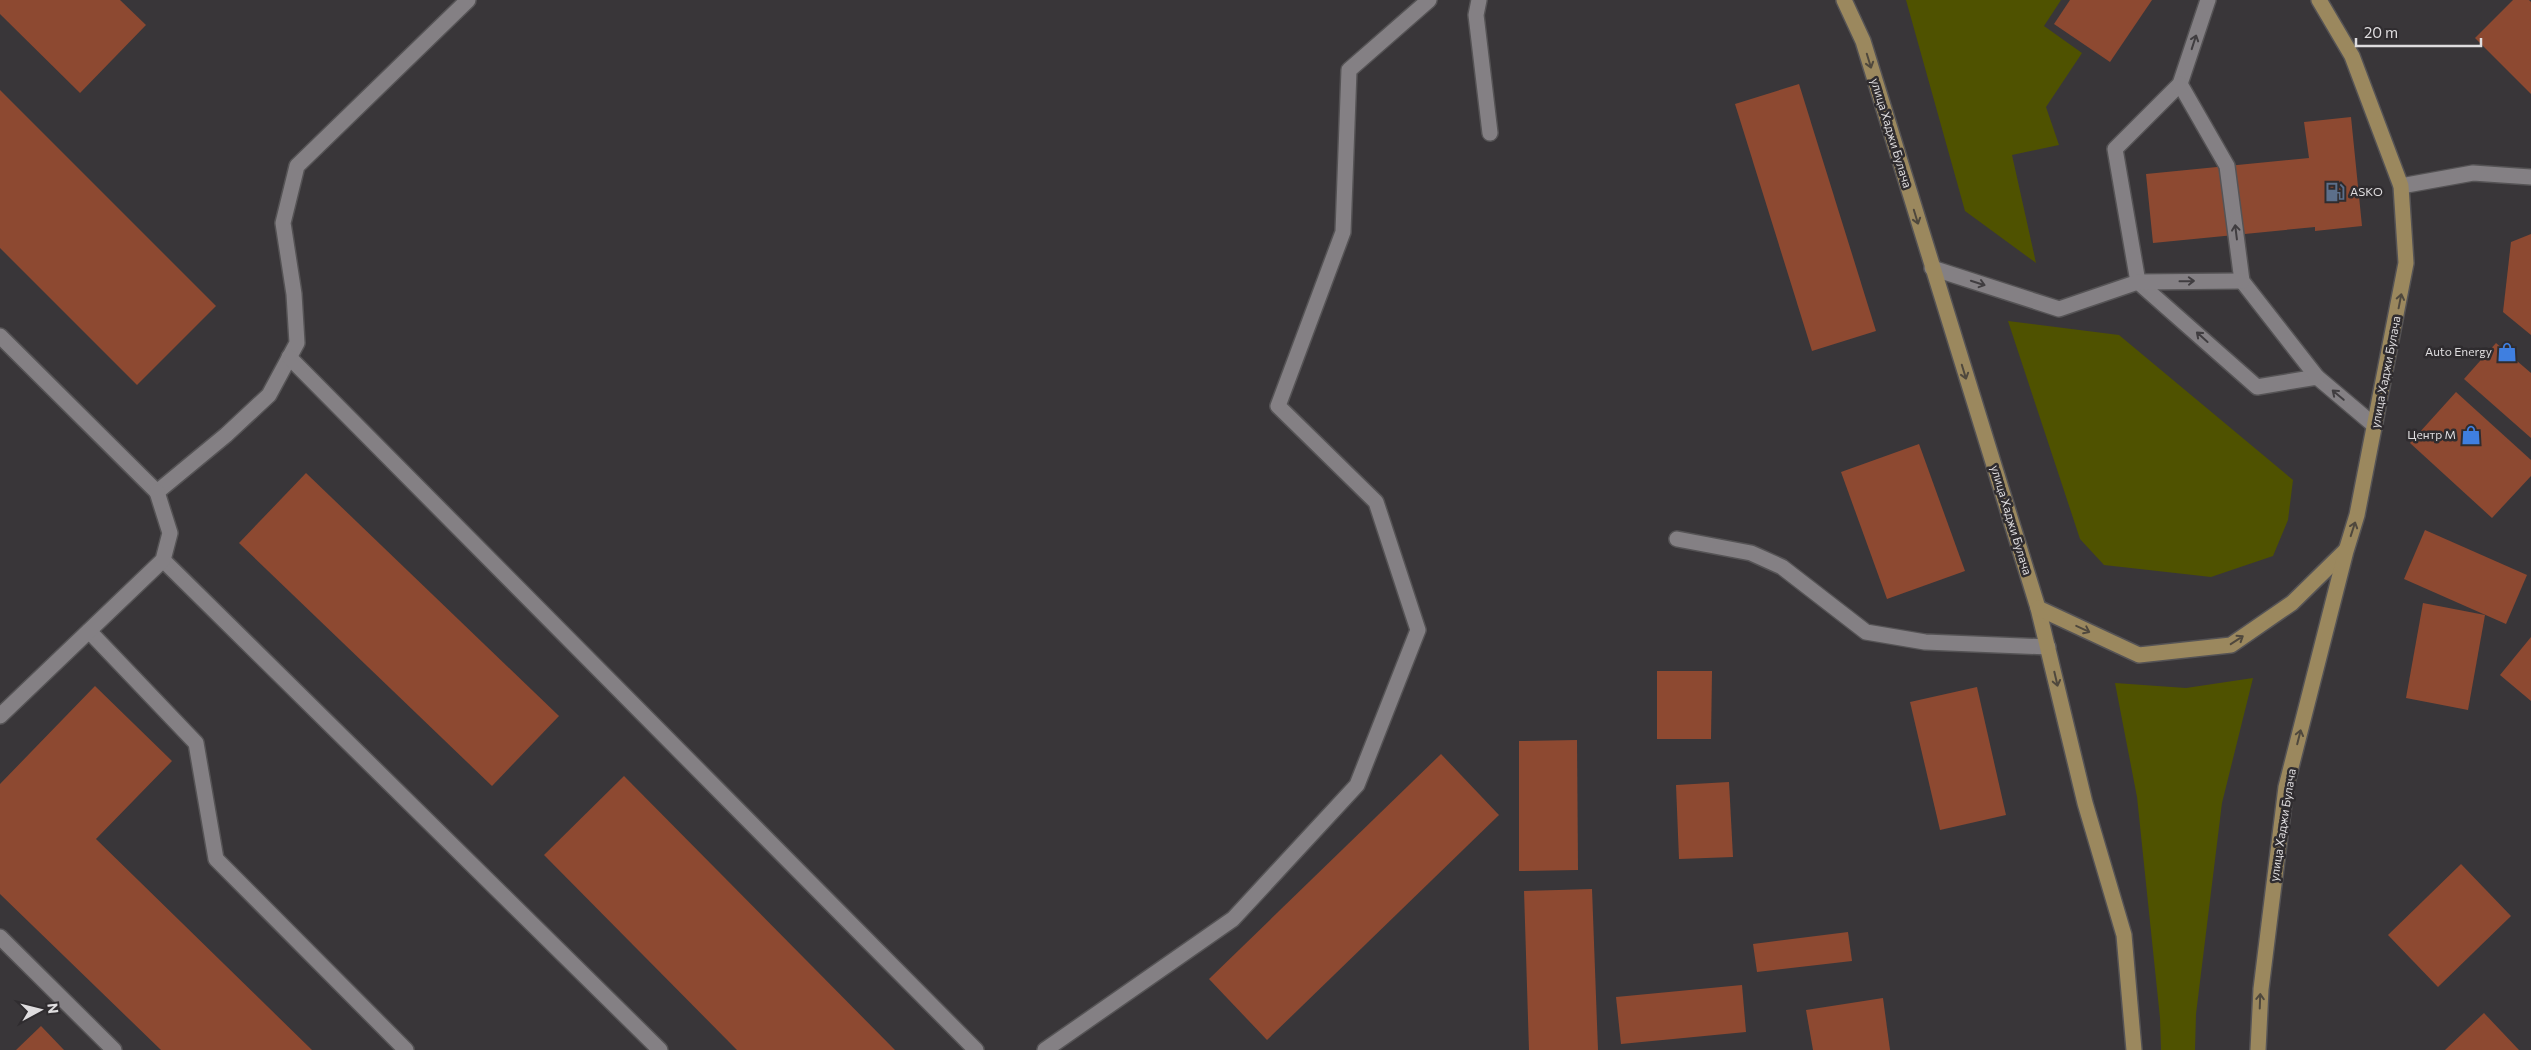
<svg xmlns="http://www.w3.org/2000/svg" width="2531" height="1050" font-family="Commissioner,sans-serif">
  <style>
    .green { fill: #4f5200 }
    .building { fill: #8d4931 }
    .lines { fill: none; stroke-linecap: round; stroke-linejoin: round }
    .minor-casing { stroke: #555355; stroke-width: 18 }
    .major-casing { stroke: #555355; stroke-width: 18 }
    .minor { stroke: #848084; stroke-width: 15 }
    .major { stroke: #9b885e; stroke-width: 15 }
    .oneway { stroke: #403d40 }
    .oneway2 { stroke: #4f483d }
    .labels { text-anchor: middle; stroke-width: 5; stroke-linejoin: round; paint-order: stroke }
    .street-label { font-size: 12px; fill: #dfdddf; stroke: #2f2c2f }
    .poi-label { font-size: 12px; fill: #dfdddf; stroke: #2f2c2f; text-anchor: end }
  </style>
  <rect width="100%" height="100%" fill="#393639"/>
  <g class="green">
    <polygon points="1906,0 2061,0 2044,26 2082,53 2046,107 2059,145 2012,155 2036,263 1965,211"/>
    <polygon points="2008,321 2119,335 2293,480 2288,520 2273,556 2211,577 2104,565 2080,539"/>
    <polygon points="2253,678 2222,803 2196,1014 2195,1050 2161,1050 2160,1018 2137,797 2115,683 2186,688"/>
  </g>
  <g class="building">
    <polygon points="0,0 120,0 146,25 80,93 0,14"/>
    <polygon points="2070,0 2152,0 2110,62 2054,24"/>
    <polygon points="2513,0 2529,0 2531,2 2531,94 2475,38"/>
    <polygon points="1799,84 1876,331 1812,351 1735,104"/>
    <polygon points="0,90 216,306 137,385 0,248"/>
    <polygon points="2351,117 2362,226 2315,231 2315,227 2153,243 2146,174 2309,158 2304,122"/>
    <polygon points="2531,234 2531,335 2503,312 2511,242"/>
    <polygon points="2496,343 2531,373 2531,438 2464,379"/>
    <polygon points="2456,392 2531,460 2531,476 2492,518 2410,443"/>
    <polygon points="1919,444 1965,571 1887,599 1841,472"/>
    <polygon points="306,473 559,716 492,786 239,543"/>
    <polygon points="2425,530 2527,575 2506,624 2404,579"/>
    <polygon points="2423,603 2485,615 2468,710 2406,698"/>
    <polygon points="2531,637 2531,701 2500,675"/>
    <polygon points="1657,671 1712,671 1711,739 1657,739"/>
    <polygon points="95,686 172,761 96,839 312,1050 161,1050 0,894 0,784"/>
    <polygon points="1977,687 2006,815 1940,830 1910,702"/>
    <polygon points="1577,740 1578,870 1519,871 1519,741"/>
    <polygon points="1441,754 1499,815 1267,1040 1209,979"/>
    <polygon points="624,776 895,1050 737,1050 544,855"/>
    <polygon points="1729,782 1733,857 1679,859 1676,785"/>
    <polygon points="2461,864 2511,916 2438,987 2388,935"/>
    <polygon points="1592,889 1598,1050 1529,1050 1524,891"/>
    <polygon points="1848,932 1852,961 1757,972 1753,944"/>
    <polygon points="1742,985 1746,1032 1621,1044 1616,997"/>
    <polygon points="1883,998 1890,1050 1813,1050 1806,1010"/>
    <polygon points="2484,1013 2519,1050 2445,1050"/>
    <polygon points="41,1026 64,1050 16,1050"/>
  </g>
  <g class="lines">
    <defs>
      <g id="minor">
        <polyline points="1479,0 1476,15 1490,133"/>
        <polyline points="2208,0 2180,84 2115,149 2138,282 2257,387 2317,377 2375,426"/>
        <polyline points="2180,84 2227,166 2242,281 2317,377"/>
        <polyline points="2401,186 2473,173 2531,177"/>
        <polyline points="1932,268 2059,309 2138,282 2242,281"/>
        <polyline points="0,336 157,492 226,435 269,395 297,343 294,294 283,223 297,166 468,0"/>
        <polyline points="289,357 976,1050"/>
        <polyline points="1677,539 1751,553 1782,567 1866,632 1925,642 2048,647"/>
        <polyline points="163,560 660,1050"/>
        <polyline points="89,631 196,743 216,859 406,1050"/>
        <polyline points="0,716 163,560 170,533 157,492"/>
        <polyline points="0,937 114,1050"/>
        <polyline points="1045,1050 1233,919 1357,785 1418,630 1376,502 1278,406 1343,232 1349,70 1429,0"/>
      </g>
      <g id="major">
        <polyline points="1844,0 1863,41 2038,608 2085,803 2124,935 2134,1050"/>
        <polyline points="2038,608 2139,655 2231,645 2292,603 2345,551"/>
        <polyline points="2258,1050 2261,989 2286,787 2346,551 2357,515 2406,263 2401,186 2352,56 2319,0"/>
      </g>
    </defs>
    <use href="#minor" class="minor-casing"/>
    <use href="#major" class="major-casing"/>
    <use href="#minor" class="minor"/>
    <use href="#major" class="major"/>
  </g>
  <defs><path id="oneway-shaft" d="M-6 0H5M1.5-3L5.5 0L1.5 3" fill="none" stroke-width="1.6" stroke-linecap="round" stroke-linejoin="round" transform="scale(1.25)"/></defs>
  <g class="oneway">
    <use href="#oneway-shaft" transform="translate(2194 42) rotate(-72)"/>
    <use href="#oneway-shaft" transform="translate(2236 232) rotate(-97)"/>
    <use href="#oneway-shaft" transform="translate(2187 281) rotate(-1)"/>
    <use href="#oneway-shaft" transform="translate(1978 283) rotate(18)"/>
    <use href="#oneway-shaft" transform="translate(2202 337) rotate(-138)"/>
    <use href="#oneway-shaft" transform="translate(2338 395) rotate(-140)"/>
  </g>
  <g class="oneway2">
    <use href="#oneway-shaft" transform="translate(1869 61) rotate(73)"/>
    <use href="#oneway-shaft" transform="translate(1916 217) rotate(73)"/>
    <use href="#oneway-shaft" transform="translate(2400 301) rotate(-79)"/>
    <use href="#oneway-shaft" transform="translate(1964 372) rotate(73)"/>
    <use href="#oneway-shaft" transform="translate(2353 529) rotate(-72)"/>
    <use href="#oneway-shaft" transform="translate(2083 629) rotate(25)"/>
    <use href="#oneway-shaft" transform="translate(2237 640) rotate(-33)"/>
    <use href="#oneway-shaft" transform="translate(2056 679) rotate(77)"/>
    <use href="#oneway-shaft" transform="translate(2299 737) rotate(-76)"/>
    <use href="#oneway-shaft" transform="translate(2260 1001) rotate(-88)"/>
  </g>
  <defs>
    <symbol id="fuel-bare" viewBox="-9 -9 18 18"><path d="M-5.5-6h7V0h2V4h1.3V-2.5L3-4.5l.8-.8L6-3V5H2.5V1h-1V6h-7ZM-4.2-4.7v3.2H.2V-4.7Z" fill="#5c6f8a" stroke="#2f2c2f" stroke-width="2.5" paint-order="stroke"/></symbol>
    <symbol id="shop-bare" viewBox="-9 -9 18 18"><path d="M-5-2.5h2.3a2.7 3.5 0 0 1 5.4 0H5L5.5 6h-11ZM-1.5-2.5h3a1.5 2.3 0 0 0-3 0Z" fill="#3f7fe0" stroke="#2f2c2f" stroke-width="2.5" paint-order="stroke"/></symbol>
  </defs>
  <g fill-rule="evenodd">
    <use href="#fuel-bare" x="2321" y="178" width="28" height="28"/>
    <use href="#shop-bare" x="2493" y="338" width="28" height="28"/>
    <use href="#shop-bare" x="2457" y="421" width="28" height="28"/>
  </g>
  <g class="labels">
    <g class="street-label">
      <text transform="translate(1891 133) rotate(73)" y="4">улица Хаджи Булача</text>
      <text transform="translate(2386 372) rotate(-79)" y="4">улица Хаджи Булача</text>
      <text transform="translate(2011 520) rotate(73)" y="4">улица Хаджи Булача</text>
      <text transform="translate(2283 825) rotate(-81)" y="4">улица Хаджи Булача</text>
    </g>
    <g class="poi-label">
      <text x="2350" y="196" text-anchor="start">ASKO</text>
      <text x="2492" y="356">Auto Energy</text>
      <text x="2456" y="439">Центр М</text>
    </g>
  </g>
  <g transform="translate(40 1010) rotate(83)" stroke="#2f2c2f" stroke-width="4" paint-order="stroke">
  <path d="M0-4L9 19L0 12L-9 19Z" fill="#dfdddf"/>
  <text y="-8" font-size="14" font-weight="bold" text-anchor="middle" fill="#dfdddf">N</text>
  </g>
  <path d="M2356 38v8h125v-8" fill="none" stroke="#dfdddf" stroke-width="2.5"/>
  <text x="2364" y="38" font-size="15" fill="#dfdddf" stroke="#2f2c2f" stroke-width="4" paint-order="stroke">20 m</text>
</svg>
